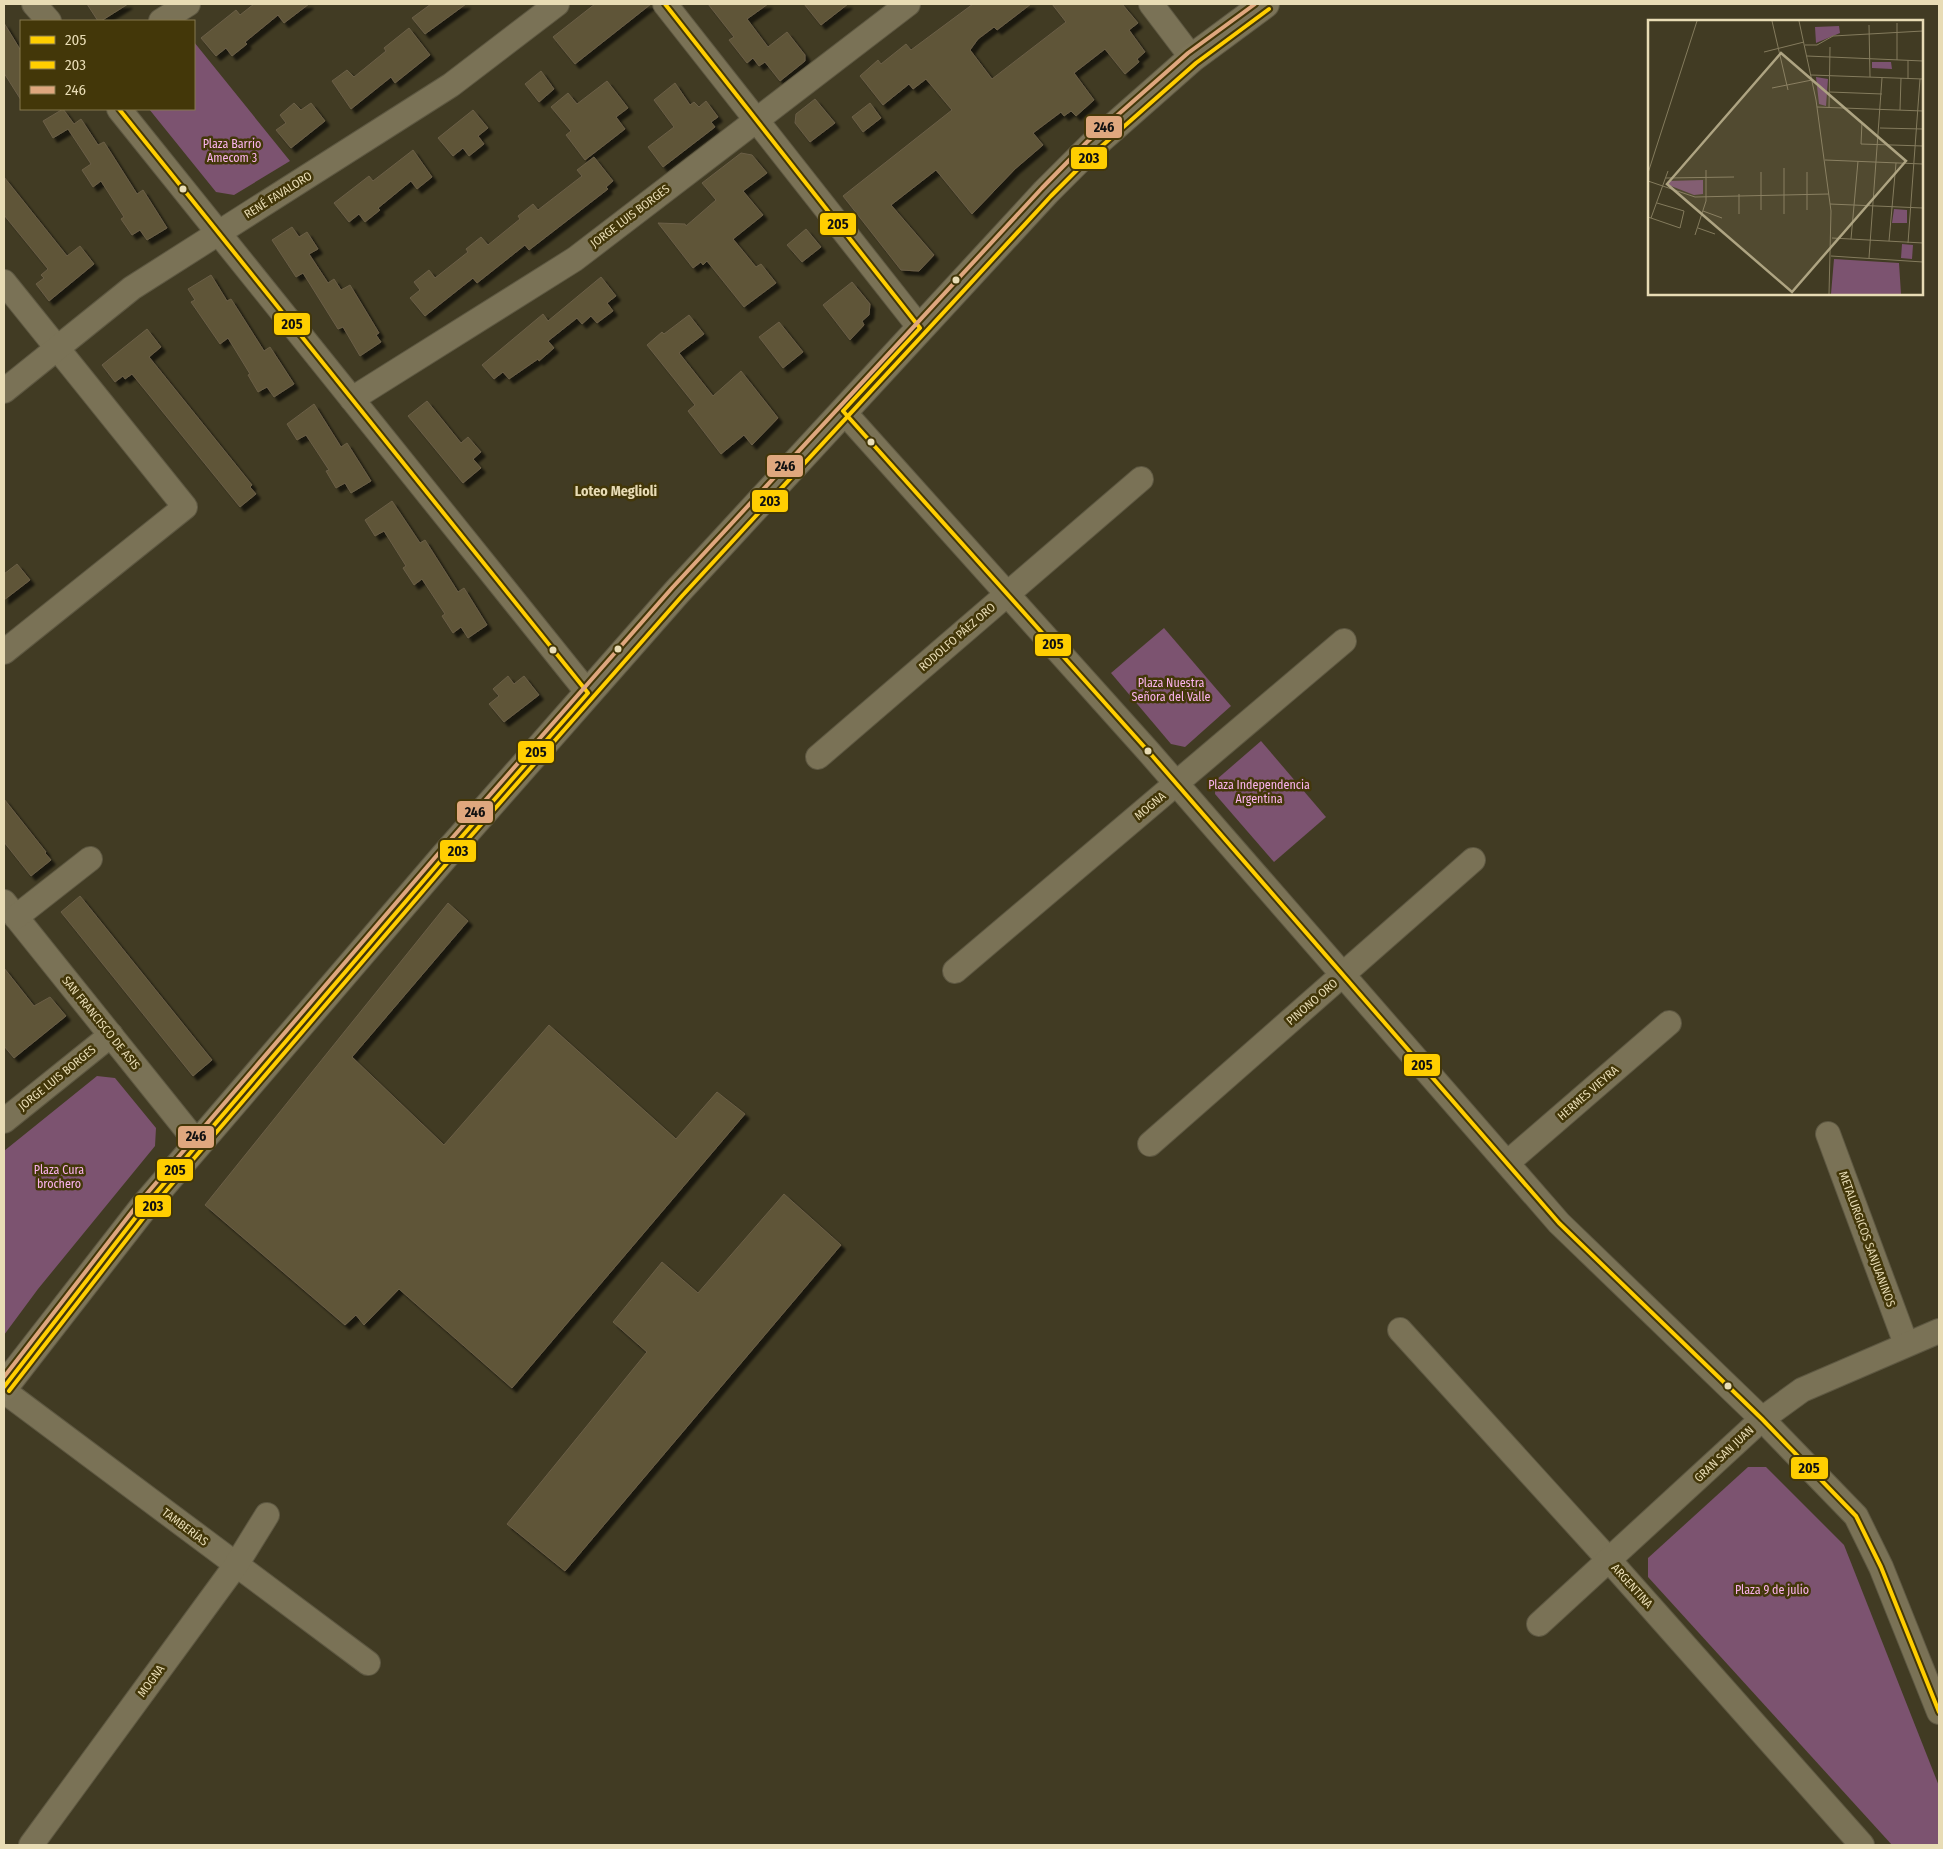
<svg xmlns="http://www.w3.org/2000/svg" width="1943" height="1849" font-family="'Fira Sans Condensed',sans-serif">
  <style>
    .green { fill: #7c5370 }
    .building { fill: #5f5438; stroke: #6b5f47; filter: url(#shadow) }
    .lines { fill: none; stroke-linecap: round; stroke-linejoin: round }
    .street-casing { stroke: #5e5842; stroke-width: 26 }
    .secondary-casing { stroke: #5e5842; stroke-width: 30 }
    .street { stroke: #7a7256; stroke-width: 24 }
    .secondary { stroke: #7c7458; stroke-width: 28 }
    .bus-1-casing { stroke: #433709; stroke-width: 8 }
    .bus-2-casing { stroke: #433709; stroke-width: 8 }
    .bus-3-casing { stroke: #433709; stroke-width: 8 }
    .bus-1 { stroke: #ffce00; stroke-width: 4 }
    .bus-2 { stroke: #ffce00; stroke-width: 4 }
    .bus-3 { stroke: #dfa77e; stroke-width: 4 }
    .bus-dot { fill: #e8dcb5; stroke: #433709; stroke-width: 2 }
    .labels { text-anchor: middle; stroke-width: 5; stroke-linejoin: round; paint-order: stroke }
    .park-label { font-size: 12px; fill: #fbb3ed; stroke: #433709 }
    .street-label { font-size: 12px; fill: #e8dcb5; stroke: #433709 }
    .neighbourhood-label { font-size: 14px; font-weight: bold; fill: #e8dcb5; stroke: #433709 }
    .inset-road { fill: none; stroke: #847b5d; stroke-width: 1 }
    .view { fill: #aea482; fill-opacity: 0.15; stroke: #aea482; stroke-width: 2.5 }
    .inset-edge { fill: none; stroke: #e8dcb5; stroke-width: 2.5 }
    .line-badge { stroke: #433709; stroke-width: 2 }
    .pale-badge-label { font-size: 14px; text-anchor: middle; font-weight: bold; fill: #111 }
  </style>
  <defs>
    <filter id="shadow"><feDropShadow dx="4.5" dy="4.5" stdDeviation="1" flood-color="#0009"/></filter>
  </defs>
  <rect width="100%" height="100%" fill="#413b23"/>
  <g class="green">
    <polygon points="194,42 290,161 234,195 216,192 149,109 194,109"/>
    <polygon points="1164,628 1231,706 1185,747 1171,744 1111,673"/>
    <polygon points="1261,741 1326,817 1274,862 1215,794 1216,780"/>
    <polygon points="97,1076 115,1078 156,1128 155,1146 38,1289 4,1335 4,1151"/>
    <polygon points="1748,1467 1766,1467 1844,1545 1939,1786 1939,1845 1892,1845 1648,1577 1648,1558"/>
  </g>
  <g class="building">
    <polygon points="87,4 128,4 101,21 98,21"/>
    <polygon points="254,4 309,4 284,23 278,15 245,42 247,44 232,56 226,48 216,56 201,38 236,10 240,15"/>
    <polygon points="431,4 466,4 425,34 412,18"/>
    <polygon points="595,4 651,4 575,64 553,37"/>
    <polygon points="708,4 768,4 747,19 768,47 787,32 805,55 805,61 780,81 765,62 759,66 753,58 747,63 729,40 734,37"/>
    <polygon points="804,4 848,4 821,25"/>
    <polygon points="973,4 1031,4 997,30 994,27 978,39 970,50 992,79 1066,22 1052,4 1122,4 1138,23 1129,30 1145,52 1137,59 1139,62 1125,74 1105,49 1074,73 1094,100 1076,116 1071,111 1064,116 1061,112 1033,133 1043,145 1015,169 972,214 936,170 891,205 934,255 919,271 901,270 843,196 952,110 926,79 913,89 909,84 883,105 860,76 878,60 881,64 906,44 911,50"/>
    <polygon points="4,23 21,51 21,100 4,73"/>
    <polygon points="409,28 430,55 395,83 391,77 351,109 332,81 347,70 354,77 386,51 384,48"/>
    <polygon points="541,71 554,89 539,102 525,84"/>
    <polygon points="607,81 628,108 616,117 625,129 585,160 566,135 571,131 551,107 568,93 577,104"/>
    <polygon points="675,83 690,105 694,102 699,107 706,101 718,117 711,122 715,127 663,167 648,147 674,127 654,100"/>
    <polygon points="815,99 835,123 810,142 795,123 796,114"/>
    <polygon points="294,103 301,110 311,103 325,121 291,148 276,130 286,123 280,115"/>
    <polygon points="870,103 881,118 863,132 852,117"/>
    <polygon points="63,109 74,124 81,119 98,145 104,142 137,194 143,190 167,228 147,240 140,230 132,235 121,219 124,217 101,181 93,187 82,170 91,164 68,129 53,138 43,121"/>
    <polygon points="473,110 488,128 478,136 484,144 469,156 463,148 453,156 438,138"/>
    <polygon points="413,150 432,177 417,189 411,181 378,208 380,210 365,222 359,214 349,222 334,203 369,176 373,181"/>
    <polygon points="741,153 752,155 767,173 743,191 763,215 733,239 756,267 761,264 776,283 744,307 707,261 703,265 701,262 693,268 658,223 685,224 686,226 716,200 702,183"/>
    <polygon points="594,157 613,181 606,187 608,189 529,250 525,245 477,283 473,278 425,316 410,298 420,290 414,282 429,270 435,278 468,252 466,249 481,237 488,245 520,219 518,216 533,204 538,210 582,176 577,170"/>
    <polygon points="4,177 67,256 80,246 94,264 49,301 36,284 44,278 41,275 48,269 4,215"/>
    <polygon points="292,227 299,237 307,232 318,249 309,254 328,283 334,279 341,290 350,285 379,333 376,335 381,342 360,356 343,327 338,329 303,273 296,277 272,240"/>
    <polygon points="806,229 821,247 802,262 787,245"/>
    <polygon points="211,275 227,301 231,299 264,351 270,347 294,384 274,397 267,387 258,392 248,375 250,374 228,338 220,344 191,302 195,300 188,289"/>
    <polygon points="601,277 616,296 607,303 613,311 597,323 591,316 582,324 577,318 548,341 554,348 539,361 538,359 509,379 503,372 494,379 482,365 543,314 548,321"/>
    <polygon points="852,282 870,304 869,315 862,321 864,325 850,340 823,305"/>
    <polygon points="689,315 704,334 679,353 713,396 741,371 778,418 752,445 744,435 721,454 688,411 695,405 647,345 662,332 664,334"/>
    <polygon points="779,322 803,352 783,368 759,337"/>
    <polygon points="147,329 161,347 149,357 252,485 250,487 256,494 240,507 132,374 125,379 123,376 115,382 102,365"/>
    <polygon points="427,401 461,443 468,437 481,452 473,459 481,468 463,483 408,416"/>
    <polygon points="314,404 341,447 347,443 371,481 351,493 345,483 336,488 326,471 329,470 306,435 297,440 287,424"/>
    <polygon points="392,501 420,543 425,540 458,592 464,588 487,625 468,638 461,627 453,633 442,616 445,614 422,579 414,585 403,568 406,566 384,531 375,536 365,520"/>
    <polygon points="17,564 30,580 4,600 4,574"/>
    <polygon points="508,676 514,684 524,676 539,695 504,722 489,704 499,696 493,689"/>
    <polygon points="4,799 46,852 45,853 51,860 31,876 4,842"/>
    <polygon points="80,896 212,1060 193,1076 61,912"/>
    <polygon points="448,903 468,921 352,1057 444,1145 549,1025 676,1139 717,1092 745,1114 512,1388 399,1289 364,1325 356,1315 345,1325 205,1205"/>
    <polygon points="4,968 34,1006 50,997 66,1016 14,1058 4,1046"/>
    <polygon points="784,1194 841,1245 565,1571 507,1524 647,1352 613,1322 662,1262 698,1293"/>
  </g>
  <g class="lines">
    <defs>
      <g id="street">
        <polyline points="34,4 49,21"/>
        <polyline points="665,4 920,328"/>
        <polyline points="1151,4 1192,58"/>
        <polyline points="161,21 188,4"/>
        <polyline points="119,109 588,693"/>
        <polyline points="4,282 185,507 4,652"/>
        <polyline points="4,391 132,288 451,85 557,4"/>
        <polyline points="352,399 575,259 908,4"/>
        <polyline points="843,411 1148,751 1559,1223 1762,1419 1856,1516 1881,1567 1939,1712"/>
        <polyline points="818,757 1141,479"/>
        <polyline points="4,902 198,1144"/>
        <polyline points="16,917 90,859"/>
        <polyline points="955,971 1344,641"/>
        <polyline points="4,1121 111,1035"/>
        <polyline points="1828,1134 1906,1344"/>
        <polyline points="1150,1144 1473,860"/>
        <polyline points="1507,1163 1669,1023"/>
        <polyline points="1400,1330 1609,1560 1862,1845"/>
        <polyline points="4,1391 368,1663"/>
        <polyline points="1539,1624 1762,1419 1802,1390 1939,1331"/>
        <polyline points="31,1845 236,1565 267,1515"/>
      </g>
      <polyline id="secondary" points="4,1387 143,1208 443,858 677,592 1046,192 1091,147 1192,58 1265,4"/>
    </defs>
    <use href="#street" class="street-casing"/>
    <use href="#secondary" class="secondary-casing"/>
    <use href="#street" class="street"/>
    <use href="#secondary" class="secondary"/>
    <defs>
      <g id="bus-1">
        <polyline points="665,4 920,328 843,411 1148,751 1559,1223 1762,1419 1856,1516 1881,1567 1939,1712"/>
        <polyline points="4,1387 143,1208 443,858 588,693 119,109"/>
      </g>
      <polyline id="bus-2" points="9,1391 148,1212 448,862 682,596 1051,196 1095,152 1196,63 1269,9"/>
      <polyline id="bus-3" points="4,1377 138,1204 438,854 672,588 1042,188 1087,142 1188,53 1255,4"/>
    </defs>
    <use href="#bus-1" class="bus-1-casing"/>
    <use href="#bus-2" class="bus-2-casing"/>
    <use href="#bus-3" class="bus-3-casing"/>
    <use href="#bus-1" class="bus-1"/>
    <use href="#bus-2" class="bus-2"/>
    <use href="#bus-3" class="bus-3"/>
  </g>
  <g class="bus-dot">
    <circle cx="183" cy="189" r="4.5"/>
    <circle cx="956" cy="280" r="4.5"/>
    <circle cx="871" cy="442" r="4.5"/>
    <circle cx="618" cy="649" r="4.5"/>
    <circle cx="553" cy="650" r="4.5"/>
    <circle cx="1148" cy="751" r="4.5"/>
    <circle cx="1728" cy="1386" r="4.5"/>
  </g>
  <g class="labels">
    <g class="park-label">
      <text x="232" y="148">Plaza Barrio<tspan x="232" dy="14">Amecom 3</tspan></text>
      <text x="1171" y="687">Plaza Nuestra<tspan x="1171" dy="14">Señora del Valle</tspan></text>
      <text x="1259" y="789">Plaza Independencia<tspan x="1259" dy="14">Argentina</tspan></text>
      <text x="59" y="1174">Plaza Cura<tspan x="59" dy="14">brochero</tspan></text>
      <text x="1772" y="1594">Plaza 9 de julio</text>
    </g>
    <g class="street-label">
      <text transform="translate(278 195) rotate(-32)" y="4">RENÉ FAVALORO</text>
      <text transform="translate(630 216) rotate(-37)" y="4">JORGE LUIS BORGES</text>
      <text transform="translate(957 637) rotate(-41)" y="4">RODOLFO PÁEZ ORO</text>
      <text transform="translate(1150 806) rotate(-40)" y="4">MOGNA</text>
      <text transform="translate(1312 1002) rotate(-41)" y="4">PINONO ORO</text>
      <text transform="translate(101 1023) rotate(51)" y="4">SAN FRANCISCO DE ASIS</text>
      <text transform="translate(57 1078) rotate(-39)" y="4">JORGE LUIS BORGES</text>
      <text transform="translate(1588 1093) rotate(-41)" y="4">HERMES VIEYRA</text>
      <text transform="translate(1867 1239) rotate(70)" y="4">METALURGICOS SANJUANINOS</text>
      <text transform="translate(1724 1454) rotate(-43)" y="4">GRAN SAN JUAN</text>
      <text transform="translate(185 1527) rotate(37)" y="4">TAMBERÍAS</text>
      <text transform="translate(1632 1586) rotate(48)" y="4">ARGENTINA</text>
      <text transform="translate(151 1681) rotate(-54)" y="4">MOGNA</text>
    </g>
    <g class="neighbourhood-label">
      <text x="616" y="496">Loteo Meglioli</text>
    </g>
  </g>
  <g transform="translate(1648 20)">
    <rect width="275" height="275" fill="#413b23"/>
    <path d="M191 6 192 13 168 23 167 7ZM224 42H243L244 49 224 48ZM168 57 180 59 178 86 171 84ZM55 160V174L46 175 18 164 20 161ZM246 189 259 190V203H244ZM254 224 265 225 264 239 253 238ZM186 239 251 243 253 274H183Z" fill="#7c5370"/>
    <path class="inset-road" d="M124 1 140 70M151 1 168 80 183 191 181 274M249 3V40M221 5 222 57M157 25H169L185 16 275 11M116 32 156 22M159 36 275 41M260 40V59M163 55 275 59M124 68 164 60M182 72 234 74M169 87 275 91M181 88 182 27M252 90 253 58M214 102 213 124 275 126M232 108 275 109M177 140 275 144M113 152V190M0 153 49 1M18 158 86 157M0 161 47 177 181 174M182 184 275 188M159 190V152M55 191 74 198M91 194V174M136 194V148M0 197 32 208 36 191 9 183M3 198 20 151M50 208 67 214M47 215 58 181V150M184 218 275 223M203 219 210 141M241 221 248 143M260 223 272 59M183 236 275 242M221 238 234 58"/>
    <path class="view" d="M133 33 258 141 144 272 19 164Z"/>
    <rect width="275" height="275" class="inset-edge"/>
  </g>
  <g class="line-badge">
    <rect x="1085" y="115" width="38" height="24" rx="5" fill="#dfa77e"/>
    <rect x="1070" y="146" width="38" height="24" rx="5" fill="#ffce00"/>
    <rect x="819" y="212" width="38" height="24" rx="5" fill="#ffce00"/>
    <rect x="273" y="312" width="38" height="24" rx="5" fill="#ffce00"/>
    <rect x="766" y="454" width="38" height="24" rx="5" fill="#dfa77e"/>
    <rect x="751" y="489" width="38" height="24" rx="5" fill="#ffce00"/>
    <rect x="1034" y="633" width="38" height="24" rx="5" fill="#ffce00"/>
    <rect x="517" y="740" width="38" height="24" rx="5" fill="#ffce00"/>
    <rect x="456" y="800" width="38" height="24" rx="5" fill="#dfa77e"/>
    <rect x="439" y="839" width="38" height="24" rx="5" fill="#ffce00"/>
    <rect x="1403" y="1053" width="38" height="24" rx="5" fill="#ffce00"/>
    <rect x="177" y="1125" width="38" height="24" rx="5" fill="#dfa77e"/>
    <rect x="156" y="1158" width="38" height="24" rx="5" fill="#ffce00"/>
    <rect x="134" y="1194" width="38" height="24" rx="5" fill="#ffce00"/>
    <rect x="1790" y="1456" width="39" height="24" rx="5" fill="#ffce00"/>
  </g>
  <g class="pale-badge-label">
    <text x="1104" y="132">246</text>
    <text x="1089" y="163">203</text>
    <text x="838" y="229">205</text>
    <text x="292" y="329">205</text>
    <text x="785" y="471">246</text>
    <text x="770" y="506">203</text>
    <text x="1053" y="649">205</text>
    <text x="536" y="757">205</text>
    <text x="475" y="817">246</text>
    <text x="458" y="856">203</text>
    <text x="1422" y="1070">205</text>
    <text x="196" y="1141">246</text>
    <text x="175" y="1175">205</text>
    <text x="153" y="1211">203</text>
    <text x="1809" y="1473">205</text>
  </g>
  <rect width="1943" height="1849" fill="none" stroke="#e8dcb5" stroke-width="10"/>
  <rect x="20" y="20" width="175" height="90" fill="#433709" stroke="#85794e"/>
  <rect x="30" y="36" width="25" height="8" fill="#ffce00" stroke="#85794e"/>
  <text x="65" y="45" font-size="15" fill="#e8dcb5">205</text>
  <rect x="30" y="61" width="25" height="8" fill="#ffce00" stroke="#85794e"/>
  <text x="65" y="70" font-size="15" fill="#e8dcb5">203</text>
  <rect x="30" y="86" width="25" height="8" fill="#dfa77e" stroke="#85794e"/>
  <text x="65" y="95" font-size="15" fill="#e8dcb5">246</text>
</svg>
